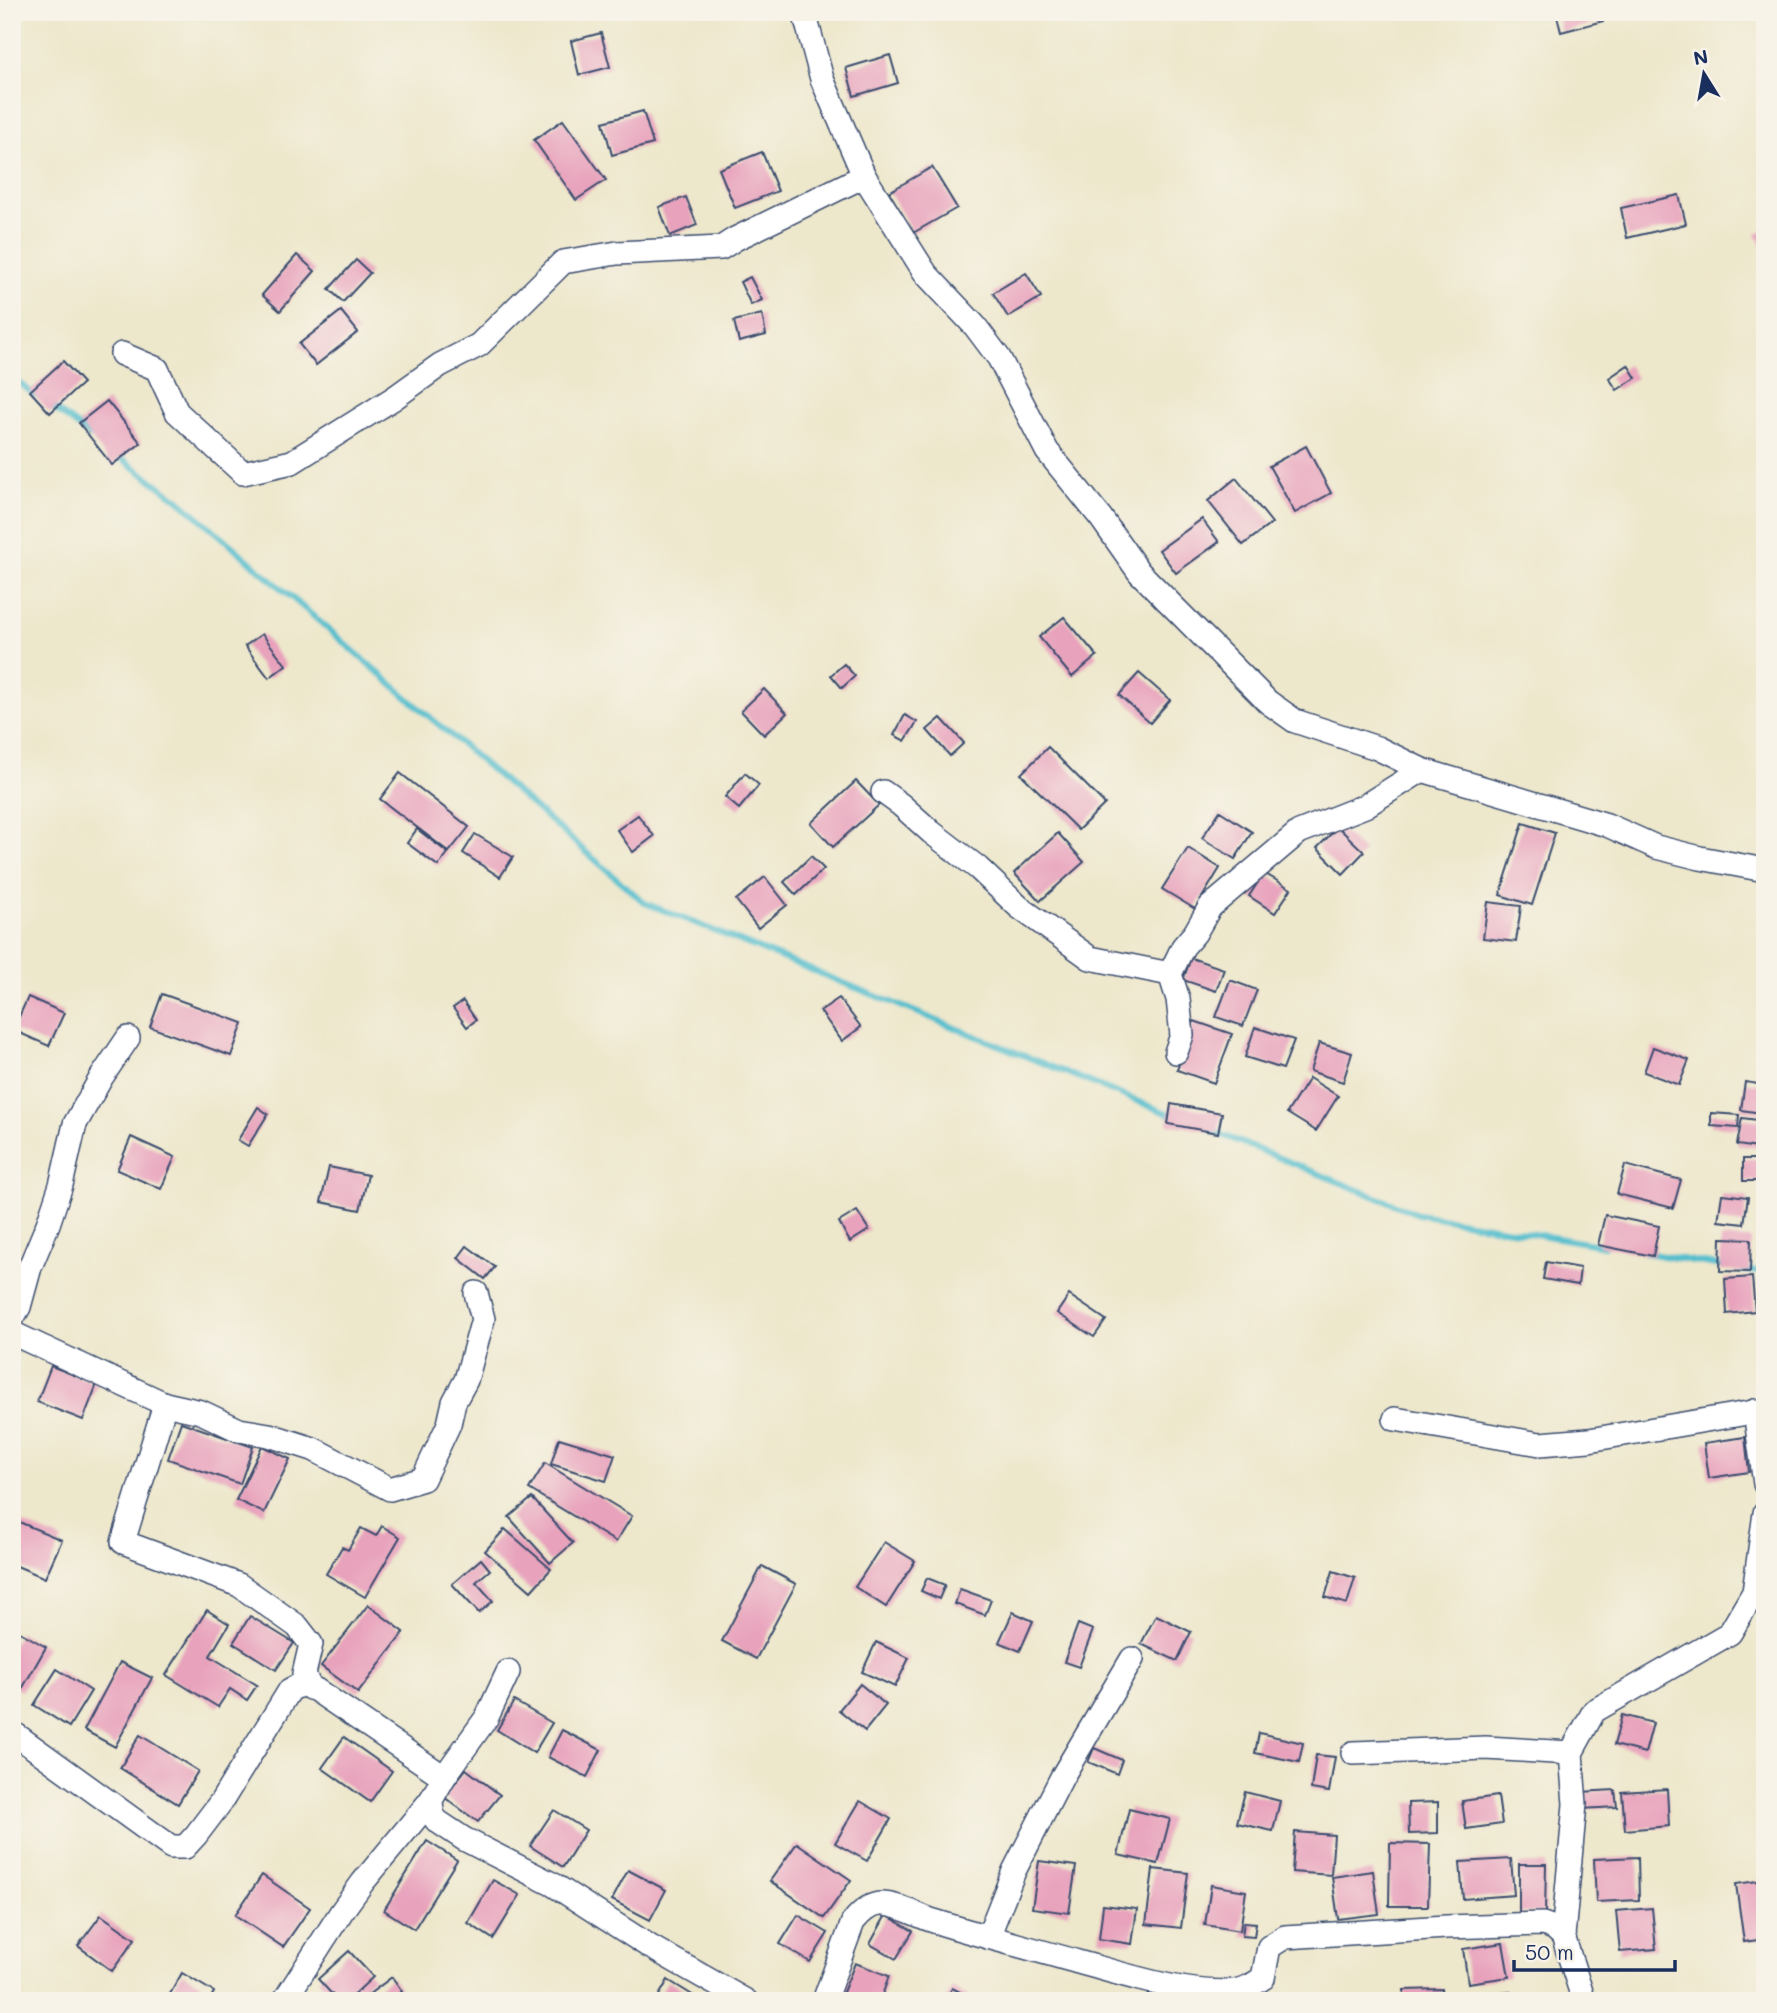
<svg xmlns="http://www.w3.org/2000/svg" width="1777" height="2013" font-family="Mali,sans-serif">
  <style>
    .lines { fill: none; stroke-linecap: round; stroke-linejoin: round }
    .stream { stroke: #53becd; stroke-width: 6 }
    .building { fill: #e8a2bc }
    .minor-casing { stroke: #3a4b6e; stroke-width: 26 }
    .minor { stroke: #fff; stroke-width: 23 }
  </style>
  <rect width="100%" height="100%" fill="#f7f3e8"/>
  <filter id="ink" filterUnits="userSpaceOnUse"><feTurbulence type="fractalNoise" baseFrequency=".0143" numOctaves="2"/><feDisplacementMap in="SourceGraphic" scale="14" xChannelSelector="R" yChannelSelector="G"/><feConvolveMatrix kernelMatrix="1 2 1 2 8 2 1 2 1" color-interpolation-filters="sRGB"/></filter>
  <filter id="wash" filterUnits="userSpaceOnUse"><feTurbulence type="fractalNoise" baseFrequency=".00686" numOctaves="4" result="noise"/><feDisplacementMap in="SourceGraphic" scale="28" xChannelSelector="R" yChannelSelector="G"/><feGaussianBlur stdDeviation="1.57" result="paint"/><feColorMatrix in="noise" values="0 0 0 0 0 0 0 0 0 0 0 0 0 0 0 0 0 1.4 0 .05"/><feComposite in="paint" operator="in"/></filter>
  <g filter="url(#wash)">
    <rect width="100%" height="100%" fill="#ede7cb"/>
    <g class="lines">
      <g class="stream">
        <polyline points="12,378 35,395"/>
        <polyline points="49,405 91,436"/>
        <polyline points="117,455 180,501 645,903 1174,1116"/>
        <polyline points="1210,1130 1418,1214 1604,1246"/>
        <polyline points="1646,1253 1728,1267"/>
        <polyline points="1743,1270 1765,1273"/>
      </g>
    </g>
    <g id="blocks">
      <g class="building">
        <polygon points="1556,12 1600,12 1603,21 1561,32"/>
        <polygon points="601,33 610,67 579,75 571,41"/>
        <polygon points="890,55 898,83 854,96 846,68"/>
        <polygon points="643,111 653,144 612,155 603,122"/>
        <polygon points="563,120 606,180 576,200 534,140"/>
        <polygon points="762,152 778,191 735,208 719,169"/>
        <polygon points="932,167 957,208 913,233 889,192"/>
        <polygon points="1679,195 1686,224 1627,238 1621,208"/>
        <polygon points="686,197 697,225 670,236 659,207"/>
        <polygon points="1765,230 1765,253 1756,234"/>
        <polygon points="297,255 315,271 280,311 262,295"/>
        <polygon points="356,260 370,273 343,302 329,289"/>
        <polygon points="1026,273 1041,297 1008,317 993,293"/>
        <polygon points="750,277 762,300 751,305 740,282"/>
        <polygon points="341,311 358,332 316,365 299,344"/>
        <polygon points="762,314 766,335 739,342 734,321"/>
        <polygon points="63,361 83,383 50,413 30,391"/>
        <polygon points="1628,365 1636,378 1617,390 1609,378"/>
        <polygon points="107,401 141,443 112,465 79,423"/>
        <polygon points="1306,446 1331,493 1295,513 1269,466"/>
        <polygon points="1236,478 1272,523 1243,545 1208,501"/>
        <polygon points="1202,519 1219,542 1176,573 1159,550"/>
        <polygon points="1064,617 1097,656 1072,677 1039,637"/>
        <polygon points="262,634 286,665 269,678 245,646"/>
        <polygon points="844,664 855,676 842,688 831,675"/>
        <polygon points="1139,673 1170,700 1150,723 1119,695"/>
        <polygon points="764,689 787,713 764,735 741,711"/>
        <polygon points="905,715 917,722 905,741 894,735"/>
        <polygon points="941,718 964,743 950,756 927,730"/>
        <polygon points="1048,747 1105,804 1078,830 1021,774"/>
        <polygon points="400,773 469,827 449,852 380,799"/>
        <polygon points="745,773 759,785 739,809 725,797"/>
        <polygon points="856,781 879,805 833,847 811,823"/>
        <polygon points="1220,811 1252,832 1235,859 1202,838"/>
        <polygon points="638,815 654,836 633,852 617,830"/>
        <polygon points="1523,823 1555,833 1532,905 1500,895"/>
        <polygon points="1338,827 1364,852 1343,874 1317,848"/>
        <polygon points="417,829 448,853 438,866 407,843"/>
        <polygon points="1058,833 1084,862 1040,901 1014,873"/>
        <polygon points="475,834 513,857 500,877 463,853"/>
        <polygon points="1188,848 1220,868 1195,909 1162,889"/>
        <polygon points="811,856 824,869 796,895 784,882"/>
        <polygon points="1264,873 1291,889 1275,913 1249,896"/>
        <polygon points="765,877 787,905 758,928 736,900"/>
        <polygon points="1488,902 1521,906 1516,942 1483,938"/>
        <polygon points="1191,958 1224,969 1216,991 1183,980"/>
        <polygon points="1230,980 1257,990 1243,1026 1216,1017"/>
        <polygon points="162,994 243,1023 231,1056 150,1027"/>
        <polygon points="28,997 64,1013 49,1046 13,1030"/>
        <polygon points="839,998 861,1027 842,1041 820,1011"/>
        <polygon points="463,1001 476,1020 467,1027 453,1008"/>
        <polygon points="1194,1021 1232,1034 1214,1083 1177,1070"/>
        <polygon points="1255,1027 1294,1040 1283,1069 1245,1057"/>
        <polygon points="1319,1043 1352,1053 1343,1082 1310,1071"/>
        <polygon points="1653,1047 1689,1060 1679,1085 1644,1072"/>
        <polygon points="1309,1078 1338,1096 1316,1131 1287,1113"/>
        <polygon points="1745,1082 1765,1085 1762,1113 1741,1110"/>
        <polygon points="1171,1104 1222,1113 1218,1133 1168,1124"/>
        <polygon points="258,1107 268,1114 248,1146 238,1140"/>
        <polygon points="1711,1113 1739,1115 1738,1128 1711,1126"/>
        <polygon points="1742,1118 1765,1121 1765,1149 1737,1145"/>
        <polygon points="131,1137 175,1157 161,1189 117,1170"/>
        <rect x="1743" y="1159" width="22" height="22"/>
        <polygon points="1625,1165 1681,1180 1673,1208 1617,1194"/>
        <polygon points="329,1167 368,1175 360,1210 321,1202"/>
        <polygon points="1722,1194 1748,1197 1744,1224 1718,1221"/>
        <polygon points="857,1211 869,1230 850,1242 839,1222"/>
        <polygon points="1605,1215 1659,1226 1653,1256 1598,1245"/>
        <polygon points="1721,1238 1751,1239 1750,1272 1720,1271"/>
        <polygon points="467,1246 495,1267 485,1279 458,1258"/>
        <polygon points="1546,1262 1580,1268 1578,1285 1543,1279"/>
        <polygon points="1752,1277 1755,1311 1727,1314 1725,1279"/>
        <polygon points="1069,1295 1106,1320 1094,1337 1057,1313"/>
        <polygon points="51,1366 97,1384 83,1420 37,1402"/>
        <polygon points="181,1422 253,1447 240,1484 168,1459"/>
        <polygon points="1745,1437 1749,1472 1709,1478 1704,1443"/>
        <polygon points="559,1438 615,1455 606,1481 551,1464"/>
        <polygon points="262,1446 290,1459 264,1513 236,1500"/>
        <polygon points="545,1463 632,1516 616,1542 529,1489"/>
        <polygon points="532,1498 573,1543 550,1563 509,1517"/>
        <polygon points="12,1519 62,1540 45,1578 12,1564"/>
        <polygon points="382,1526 400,1537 365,1597 326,1574 342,1547 348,1550 361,1528 376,1536"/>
        <polygon points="505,1529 551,1569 531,1591 485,1551"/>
        <polygon points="884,1542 915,1561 886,1607 855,1587"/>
        <polygon points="481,1559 490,1570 476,1582 493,1601 479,1613 452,1584"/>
        <polygon points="762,1566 796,1584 756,1659 722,1641"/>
        <polygon points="1333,1571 1355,1578 1347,1604 1325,1597"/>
        <polygon points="927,1578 945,1585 939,1599 921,1591"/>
        <polygon points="960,1589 991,1600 985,1615 955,1604"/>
        <polygon points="368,1605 404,1632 358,1693 321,1666"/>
        <polygon points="207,1610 229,1624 210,1656 257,1685 247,1700 230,1689 218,1707 166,1675"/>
        <polygon points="1013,1612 1033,1621 1020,1651 999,1642"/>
        <polygon points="1156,1615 1191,1632 1177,1661 1141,1644"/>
        <polygon points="250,1616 294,1643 276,1670 233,1643"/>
        <polygon points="1078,1624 1093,1630 1079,1667 1064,1662"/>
        <polygon points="20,1632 46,1647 21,1691 12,1686 12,1645"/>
        <polygon points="876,1642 909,1658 895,1687 862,1672"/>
        <polygon points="120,1662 152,1678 115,1747 84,1730"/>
        <polygon points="57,1669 91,1691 69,1727 34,1705"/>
        <polygon points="860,1684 886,1705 865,1731 839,1710"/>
        <polygon points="514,1701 552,1723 534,1753 497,1730"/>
        <polygon points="1622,1715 1653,1723 1645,1753 1614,1745"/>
        <polygon points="562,1730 601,1750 587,1777 548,1757"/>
        <polygon points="1259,1733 1303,1743 1299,1762 1255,1753"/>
        <polygon points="140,1735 198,1771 178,1804 120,1768"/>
        <polygon points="344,1737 392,1771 370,1802 322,1768"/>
        <polygon points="1094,1748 1122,1760 1117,1774 1088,1762"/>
        <polygon points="1316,1755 1335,1757 1329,1792 1311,1789"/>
        <polygon points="466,1769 500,1795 478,1822 444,1797"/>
        <polygon points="1667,1789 1669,1826 1625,1830 1622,1792"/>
        <polygon points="1615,1790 1617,1807 1581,1809 1580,1792"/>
        <polygon points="1245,1792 1280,1801 1273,1831 1237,1823"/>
        <polygon points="1498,1796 1502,1824 1466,1829 1462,1801"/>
        <polygon points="860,1801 891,1819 867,1861 835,1843"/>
        <polygon points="1438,1802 1438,1833 1409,1834 1408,1803"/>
        <polygon points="1129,1809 1170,1819 1158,1864 1118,1855"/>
        <polygon points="554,1810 586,1830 563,1867 530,1846"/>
        <polygon points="1295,1832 1334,1835 1331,1875 1292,1872"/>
        <polygon points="427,1841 457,1860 414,1929 384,1910"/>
        <polygon points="797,1843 851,1880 824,1918 770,1881"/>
        <polygon points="1390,1843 1430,1844 1428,1906 1389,1906"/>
        <polygon points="1638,1857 1639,1900 1596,1902 1594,1859"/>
        <polygon points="1511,1859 1514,1895 1463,1899 1460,1862"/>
        <polygon points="1039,1861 1076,1866 1069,1913 1032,1908"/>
        <polygon points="1519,1864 1546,1864 1545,1913 1519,1913"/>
        <polygon points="1153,1869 1188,1873 1181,1928 1146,1924"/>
        <polygon points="628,1870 666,1890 650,1920 612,1900"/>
        <polygon points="1373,1871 1379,1914 1338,1919 1332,1877"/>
        <polygon points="262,1875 310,1908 283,1947 235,1915"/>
        <polygon points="493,1880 520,1895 493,1939 468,1923"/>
        <polygon points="1765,1880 1765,1939 1744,1942 1736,1884"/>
        <polygon points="1211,1885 1246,1891 1240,1931 1205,1925"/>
        <polygon points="1103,1905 1137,1909 1132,1944 1099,1939"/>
        <polygon points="1652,1908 1656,1949 1620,1952 1616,1911"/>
        <polygon points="101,1915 135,1939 112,1971 78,1946"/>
        <polygon points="798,1915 828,1933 810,1962 780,1944"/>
        <polygon points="886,1915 913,1931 896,1959 870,1944"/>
        <polygon points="1244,1922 1256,1923 1254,1937 1242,1936"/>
        <polygon points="1503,1943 1509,1977 1468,1983 1463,1949"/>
        <polygon points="349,1951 373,1977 347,2001 338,2001 318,1979"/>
        <polygon points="855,1963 889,1976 880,2001 850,2001 841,1997"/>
        <polygon points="182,1973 214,1992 209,2001 166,2001"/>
        <polygon points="392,1977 402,1991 390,2001 360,2001"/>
        <polygon points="668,1980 702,2001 656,2001"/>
        <polygon points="952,1988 978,2001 945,2001"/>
        <polygon points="1442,1989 1442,2001 1404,2001 1404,1990"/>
        <polygon points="1510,1991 1512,2001 1477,2001 1477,1996"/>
        <polygon points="1148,1992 1185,1994 1185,2001 1147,2001"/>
      </g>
    </g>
  </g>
  <g filter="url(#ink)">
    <use href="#blocks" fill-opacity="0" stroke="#3a4b6e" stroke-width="2"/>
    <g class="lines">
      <defs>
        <g id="minor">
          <polyline points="804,12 822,79 864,176 926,274 975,326 999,358 1047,451 1101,518 1139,572 1268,702 1295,721 1377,748 1422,770 1607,825 1656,847 1700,858 1765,870"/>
          <polyline points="122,354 157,369 177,412 243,473 292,462 394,398 440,365 479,345 563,262 617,253 721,248 735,239 864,176"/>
          <polyline points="883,792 901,805 931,832 978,868 1019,907 1090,958 1170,974"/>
          <polyline points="1176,1052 1182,1035 1178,999 1170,974 1183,947 1195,933 1210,907 1299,832 1365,806 1422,770"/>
          <polyline points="12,1319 19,1307 30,1267 48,1224 61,1185 75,1124 101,1078 128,1038"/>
          <polyline points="12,1333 165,1404 201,1412 239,1430 269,1435 313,1449 390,1489 423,1479 449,1424 454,1402 466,1380 483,1319 476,1293"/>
          <polyline points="165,1404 123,1542 239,1585 297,1626 311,1644 304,1674 310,1688"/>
          <polyline points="1755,1411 1765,1484"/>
          <polyline points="1395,1419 1540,1444 1589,1440 1765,1410"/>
          <polyline points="508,1672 487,1717 444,1777 431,1800 432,1814 437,1821 464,1839 554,1885 649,1946 746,2001"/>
          <polyline points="12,1732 171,1847 185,1847 196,1835 221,1802 290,1690 302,1684 316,1690 444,1777"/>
          <polyline points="1353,1753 1486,1748 1571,1753"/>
          <polyline points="988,1937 1014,1871 1062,1777 1132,1659"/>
          <polyline points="284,2001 342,1911 363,1882 431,1800"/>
          <path d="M824 2001 853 1922C860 1913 870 1903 883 1904 901 1905 917 1916 934 1921 981 1936 1030 1948 1078 1962 1123 1974 1188 1996 1234 1991 1245 1990 1254 1984 1263 1978L1269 1947 1285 1937 1446 1927 1543 1924 1554 1928 1563 1936"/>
          <polyline points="1584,2001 1563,1936 1575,1804 1571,1753 1594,1711 1730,1633 1754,1592 1765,1513"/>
        </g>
      </defs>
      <use href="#minor" class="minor-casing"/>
      <use href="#minor" class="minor"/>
    </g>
  </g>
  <rect width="1777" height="2013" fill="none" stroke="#f7f3e8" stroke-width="42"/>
  <g transform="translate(1704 74) rotate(349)" stroke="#f7f3e8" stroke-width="5" paint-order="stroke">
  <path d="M0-5L12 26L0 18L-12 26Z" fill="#1b2f5e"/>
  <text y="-10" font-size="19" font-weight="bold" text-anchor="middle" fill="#1b2f5e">N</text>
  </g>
  <path d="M1514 1960v10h161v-10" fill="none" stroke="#1b2f5e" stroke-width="3.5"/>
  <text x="1525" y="1960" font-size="21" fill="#1b2f5e" stroke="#f7f3e8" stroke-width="5" paint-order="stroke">50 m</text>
</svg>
